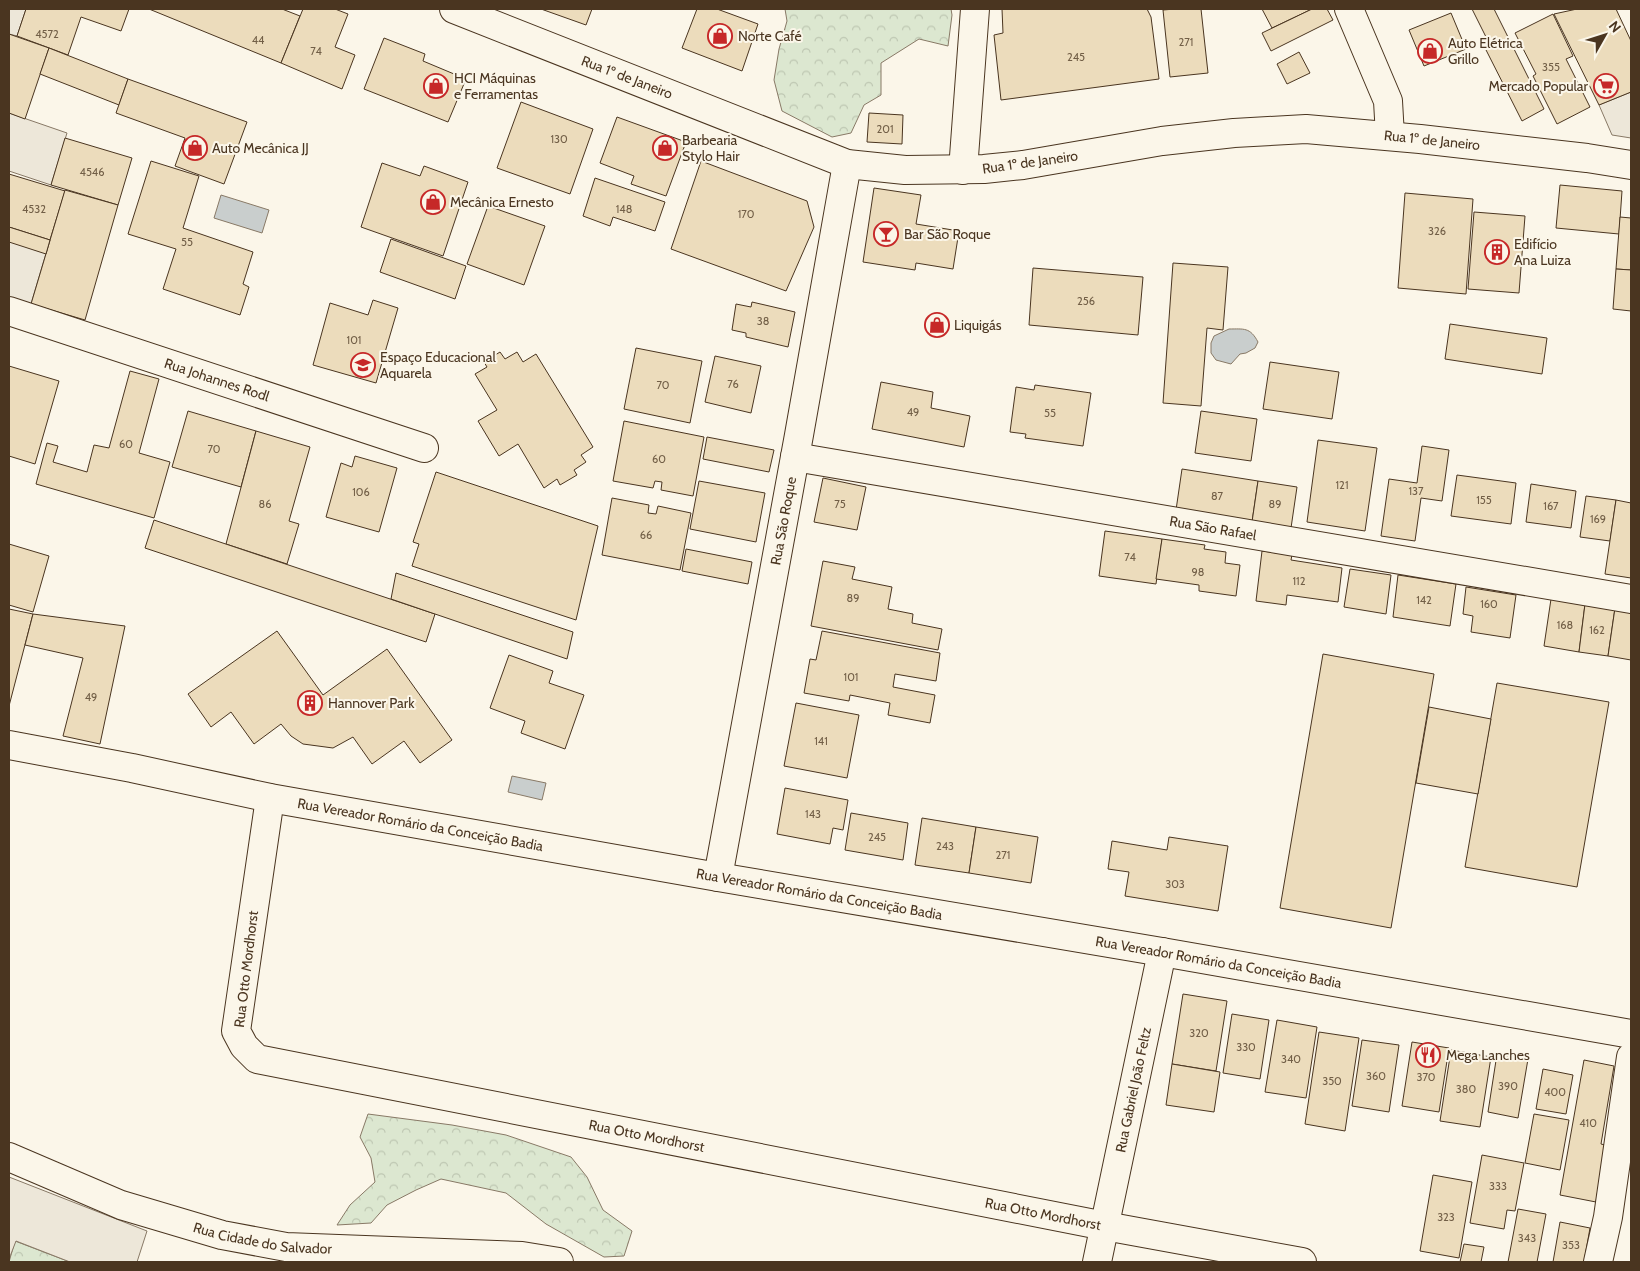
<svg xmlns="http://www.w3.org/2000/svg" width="1640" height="1271" font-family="Cabin,sans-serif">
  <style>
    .forest { fill: url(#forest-crowns); stroke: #887966 }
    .parking { fill: #ede7d9; stroke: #887966 }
    .water { fill: #c9cecd; stroke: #887966 }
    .building { fill: #ecdcbc; stroke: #4a3520 }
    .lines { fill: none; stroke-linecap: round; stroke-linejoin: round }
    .minor-casing { stroke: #4a3520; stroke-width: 30 }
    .major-casing { stroke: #4a3520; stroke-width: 30 }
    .minor { stroke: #fbf6e9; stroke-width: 28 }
    .major { stroke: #fbf6e9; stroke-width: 28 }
    .labels { text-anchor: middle; stroke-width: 4; stroke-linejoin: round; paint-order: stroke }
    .number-label { font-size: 11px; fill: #725f47 }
    .poi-label { font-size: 14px; fill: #4a3520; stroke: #fbf6e9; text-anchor: start }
    .street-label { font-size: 14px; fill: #4a3520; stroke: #fbf6e9 }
  </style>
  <defs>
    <pattern id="forest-crowns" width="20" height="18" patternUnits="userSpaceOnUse" patternTransform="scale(1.25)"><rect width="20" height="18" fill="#dce7d0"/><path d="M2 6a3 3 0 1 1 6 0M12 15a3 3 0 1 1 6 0" fill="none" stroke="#bec7b2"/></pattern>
  </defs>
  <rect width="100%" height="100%" fill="#fbf6e9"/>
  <g class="forest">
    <polygon points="785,9 951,9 952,15 948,46 919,39 881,63 881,95 864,105 851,133 832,137 782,111 774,80 779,49 787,21"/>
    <polygon points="368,1114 452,1125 506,1135 571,1157 587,1177 603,1210 632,1231 624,1256 604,1257 546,1224 506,1193 441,1179 416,1190 387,1205 371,1223 337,1225 350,1205 375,1182 371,1158 360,1137"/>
    <polygon points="15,1241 70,1262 9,1262"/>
  </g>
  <g class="parking">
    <polygon points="9,9 26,9 17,36 9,34"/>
    <polygon points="1631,92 1631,138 1612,135 1599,105"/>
    <polygon points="9,113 67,133 51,185 9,171"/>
    <polygon points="9,227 50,240 31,304 9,297"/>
    <polygon points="9,1177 147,1231 137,1262 70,1262 16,1241 9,1259"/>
  </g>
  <g class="water">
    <polygon points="221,195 269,210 262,233 214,218"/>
    <path d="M1229 329C1244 329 1250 327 1258 342L1255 348 1246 353 1240 354 1231 364 1216 360 1211 353V343L1214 336Z"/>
    <polygon points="512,776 546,783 542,800 508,792"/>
  </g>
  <g class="building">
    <polygon points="26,9 129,9 121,31 81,17 68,55 17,36"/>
    <polygon points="149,9 282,9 300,16 281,63"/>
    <polygon points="303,9 335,9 348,14 335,47 355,55 342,89 281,63"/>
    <polygon points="541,9 592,9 586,25"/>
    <polygon points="697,9 717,9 758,24 742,71 682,48"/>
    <polygon points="1002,9 1147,9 1151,17 1159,79 1001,100 994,35 1003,33"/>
    <polygon points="1175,9 1201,9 1208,73 1170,77 1163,10"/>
    <polygon points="1262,9 1310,9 1310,10 1272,28"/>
    <polygon points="1312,9 1327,9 1333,20 1271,51 1262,33"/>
    <polygon points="1472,9 1494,9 1544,109 1522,121 1483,44 1488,41"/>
    <polygon points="1577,9 1616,9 1631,41 1631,92 1599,105 1554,14"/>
    <polygon points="1451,13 1466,49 1424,66 1409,30"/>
    <polygon points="1553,14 1573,56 1566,59 1590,107 1557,124 1533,76 1536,74 1515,33"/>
    <polygon points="9,34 49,48 25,119 9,113"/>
    <polygon points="384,38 425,54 423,61 466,79 448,122 364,89"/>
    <polygon points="49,48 128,79 119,105 40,74"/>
    <polygon points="1299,52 1310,73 1287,84 1277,64"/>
    <polygon points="128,79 247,122 224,184 175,166 185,138 116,113"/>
    <polygon points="521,102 593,129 570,194 497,168"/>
    <polygon points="869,113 903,115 902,144 867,142"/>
    <polygon points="617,117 686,142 666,196 631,184 634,176 600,163"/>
    <polygon points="65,138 132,158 118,205 51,185"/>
    <polygon points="151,161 199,176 183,228 253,252 243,284 249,287 240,315 163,289 176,249 128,234"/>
    <polygon points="701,161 807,201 814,227 786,291 671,249"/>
    <polygon points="382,163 420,176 424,166 468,182 443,256 361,227"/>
    <polygon points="9,174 65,191 50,240 9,227"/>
    <polygon points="595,178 665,202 655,231 613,217 610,226 583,216"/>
    <polygon points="1560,185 1622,191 1619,234 1556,228"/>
    <polygon points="874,188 921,195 916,224 959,231 953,269 916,263 915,270 863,262"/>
    <polygon points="65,190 118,205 85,320 31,304"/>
    <polygon points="1405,193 1473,199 1466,294 1398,288"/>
    <polygon points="488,206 545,226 524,285 467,264"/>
    <polygon points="1474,212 1525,216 1519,293 1468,289"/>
    <polygon points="1620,217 1631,218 1631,270 1616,269"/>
    <polygon points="9,227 50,240 46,254 9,242"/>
    <polygon points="391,239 466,266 455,299 380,272"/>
    <polygon points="1173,263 1228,267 1223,330 1207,328 1201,406 1163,403"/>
    <polygon points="1033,268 1143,277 1138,335 1029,325"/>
    <polygon points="1616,269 1631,270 1631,311 1613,309"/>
    <polygon points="373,300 398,308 376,383 313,365 330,303 368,315"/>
    <polygon points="752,302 795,312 788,347 746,337 746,333 732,330 736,304 751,307"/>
    <polygon points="1450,324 1547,338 1542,374 1445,359"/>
    <polygon points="636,348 702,361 690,423 624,409"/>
    <polygon points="500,352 505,359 517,352 523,362 536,354 593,447 581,455 586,462 574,470 577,475 560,485 557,479 544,488 518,444 499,456 478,421 497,410 475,374 487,367 484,362"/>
    <polygon points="715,356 761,366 751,413 705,402"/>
    <polygon points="1270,362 1339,372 1332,419 1263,409"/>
    <polygon points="9,366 59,381 35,464 9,456"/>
    <polygon points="130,371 159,379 139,453 170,462 154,518 36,484 47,443 58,446 53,462 87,472 94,445 109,448"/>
    <polygon points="881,382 933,392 931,408 970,416 964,447 872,429"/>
    <polygon points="1035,385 1091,393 1083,446 1025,438 1026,434 1010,432 1016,387 1034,390"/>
    <polygon points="188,411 256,431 241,487 172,467"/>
    <polygon points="1201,411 1257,419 1251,461 1195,453"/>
    <polygon points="624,421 704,437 693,496 661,490 662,482 655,481 653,488 613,481"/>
    <polygon points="256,431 310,447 289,521 299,524 287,564 226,544"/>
    <polygon points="707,437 774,450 769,472 703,459"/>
    <polygon points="1318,440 1377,448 1365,531 1307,522"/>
    <polygon points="1422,446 1449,450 1442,501 1421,498 1415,541 1381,536 1389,479 1417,483"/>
    <polygon points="355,456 397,468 379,532 326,517 341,463 352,467"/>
    <polygon points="1182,469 1258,481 1252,522 1176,510"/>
    <polygon points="436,472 598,526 576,620 412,566 419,544 413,542"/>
    <polygon points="1457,475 1516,483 1511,524 1451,516"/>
    <polygon points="823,478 866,487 857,530 814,522"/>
    <polygon points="699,481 765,493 756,542 690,529"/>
    <polygon points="1258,481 1297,487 1291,528 1252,522"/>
    <polygon points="1531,484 1576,491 1571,528 1526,522"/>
    <polygon points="1586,496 1616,500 1610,541 1580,537"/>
    <polygon points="612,498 649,505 648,513 656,514 658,506 691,513 680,570 602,555"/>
    <polygon points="1616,500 1631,503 1631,578 1605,574"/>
    <polygon points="154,520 435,614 426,642 145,548"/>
    <polygon points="1105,531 1162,539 1156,584 1099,576"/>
    <polygon points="1162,539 1205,545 1204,549 1226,552 1225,563 1240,565 1236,596 1199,591 1199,585 1156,579"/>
    <polygon points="9,544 49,556 33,612 9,605"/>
    <polygon points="686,549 752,562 748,584 682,571"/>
    <polygon points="1262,551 1292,555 1291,560 1342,568 1338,602 1287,595 1286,605 1256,601"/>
    <polygon points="823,561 855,567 852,579 892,587 888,609 913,614 912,623 942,629 938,650 811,626"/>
    <polygon points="1350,569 1391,575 1386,614 1344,607"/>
    <polygon points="396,573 573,632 567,659 391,599"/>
    <polygon points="1398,575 1456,584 1450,626 1393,617"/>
    <polygon points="1466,587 1516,595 1510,638 1471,632 1473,616 1463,614"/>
    <polygon points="1551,599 1585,604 1579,652 1544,646"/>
    <polygon points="1585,604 1615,608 1608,656 1579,652"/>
    <polygon points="1615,608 1631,611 1631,660 1608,656"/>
    <polygon points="9,609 33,614 9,706"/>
    <polygon points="33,614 125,626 100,744 63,736 83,658 25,645"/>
    <polygon points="277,631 323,695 387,649 452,740 420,763 404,741 372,764 353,737 333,748 303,744 291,736 281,724 254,744 231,712 211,727 188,694"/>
    <polygon points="822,631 940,653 936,681 895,674 893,687 935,695 930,723 888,715 890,703 850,695 849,701 804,693 810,659 816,660"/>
    <polygon points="1323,654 1434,674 1391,928 1280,908"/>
    <polygon points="509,655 553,671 549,683 584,695 565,749 521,733 525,721 490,708"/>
    <polygon points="1497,683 1609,702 1577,887 1465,867"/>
    <polygon points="796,703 859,715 847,778 784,766"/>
    <polygon points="1429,707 1491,719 1478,794 1416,783"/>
    <polygon points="785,788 848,800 843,830 833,828 830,844 777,834"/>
    <polygon points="851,813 908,823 903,860 845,850"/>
    <polygon points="922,818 976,827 969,873 915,865"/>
    <polygon points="976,827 1038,837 1031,883 969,873"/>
    <polygon points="1169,837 1228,846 1218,911 1125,896 1129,872 1108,869 1112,841 1167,850"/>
    <polygon points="1183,994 1227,1001 1216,1071 1172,1064"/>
    <polygon points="1232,1014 1269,1020 1260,1079 1223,1073"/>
    <polygon points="1277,1020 1317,1027 1306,1098 1265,1092"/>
    <polygon points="1319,1032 1359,1038 1345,1131 1305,1124"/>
    <polygon points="1362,1040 1399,1045 1389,1112 1352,1106"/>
    <polygon points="1412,1042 1449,1048 1439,1112 1402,1106"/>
    <polygon points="1451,1050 1491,1057 1480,1127 1440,1121"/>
    <polygon points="1497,1054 1528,1059 1518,1118 1488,1112"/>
    <polygon points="1584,1060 1614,1066 1601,1144 1605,1145 1596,1202 1560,1195"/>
    <polygon points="1172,1064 1220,1072 1214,1112 1166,1105"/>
    <polygon points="1543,1069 1573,1075 1566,1114 1536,1109"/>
    <polygon points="1534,1114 1569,1120 1560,1170 1525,1163"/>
    <polygon points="1482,1155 1524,1163 1515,1211 1507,1210 1504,1229 1470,1223"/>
    <polygon points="1433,1175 1472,1182 1459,1258 1420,1251"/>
    <polygon points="1518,1209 1546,1214 1537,1262 1508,1262"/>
    <polygon points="1560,1222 1590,1228 1584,1262 1553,1262"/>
    <polygon points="1464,1244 1484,1247 1481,1262 1460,1262"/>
  </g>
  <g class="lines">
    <defs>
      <g id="minor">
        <polyline points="1349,9 1388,101 1390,136"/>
        <polyline points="963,170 975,9"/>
        <path id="s1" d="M9 311 424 448"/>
        <path id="s2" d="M795 457 1631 599"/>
        <path id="s3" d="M9 745 132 768 270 798 718 877 1162 952 1631 1034"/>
        <path id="s4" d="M270 798 236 1031 244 1046 257 1059 1105 1226 1302 1262"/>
        <path id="s5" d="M718 877 799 435 847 164"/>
        <path id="s6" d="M9 1157 121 1205 222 1235 286 1247 522 1256 559 1262"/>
        <path id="s7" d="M1097 1262 1162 952"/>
      </g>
      <g id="major">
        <polyline points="454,9 847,164 905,170 984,169 1023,165 1162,141 1234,133 1306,129 1420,139 1587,158 1631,165"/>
        <polyline points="1598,1262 1608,1217 1631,1057"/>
      </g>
    </defs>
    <use href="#minor" class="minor-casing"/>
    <use href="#major" class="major-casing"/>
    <use href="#minor" class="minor"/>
    <use href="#major" class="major"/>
  </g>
  <defs>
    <symbol id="shop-ring" viewBox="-11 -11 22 22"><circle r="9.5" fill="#fbf6e9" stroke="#c62828" stroke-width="1.5"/><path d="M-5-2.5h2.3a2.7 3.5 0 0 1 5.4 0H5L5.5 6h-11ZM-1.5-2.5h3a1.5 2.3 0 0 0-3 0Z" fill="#c62828"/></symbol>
    <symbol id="supermarket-ring" viewBox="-11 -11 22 22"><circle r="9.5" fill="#fbf6e9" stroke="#c62828" stroke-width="1.5"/><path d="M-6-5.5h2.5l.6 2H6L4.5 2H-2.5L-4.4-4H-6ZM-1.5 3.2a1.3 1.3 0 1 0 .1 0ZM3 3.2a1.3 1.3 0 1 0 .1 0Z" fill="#c62828"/></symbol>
    <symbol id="bar-ring" viewBox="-11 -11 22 22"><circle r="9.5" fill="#fbf6e9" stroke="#c62828" stroke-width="1.5"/><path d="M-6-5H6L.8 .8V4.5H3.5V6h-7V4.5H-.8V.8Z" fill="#c62828"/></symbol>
    <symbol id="building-ring" viewBox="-11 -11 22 22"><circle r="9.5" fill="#fbf6e9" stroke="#c62828" stroke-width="1.5"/><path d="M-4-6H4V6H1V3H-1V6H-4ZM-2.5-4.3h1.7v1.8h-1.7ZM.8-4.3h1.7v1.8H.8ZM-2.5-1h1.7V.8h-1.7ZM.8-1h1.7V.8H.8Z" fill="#c62828"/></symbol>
    <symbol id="school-ring" viewBox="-11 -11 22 22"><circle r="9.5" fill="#fbf6e9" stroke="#c62828" stroke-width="1.5"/><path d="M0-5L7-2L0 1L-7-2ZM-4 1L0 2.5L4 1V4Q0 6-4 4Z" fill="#c62828"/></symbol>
    <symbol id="restaurant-ring" viewBox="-11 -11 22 22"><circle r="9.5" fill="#fbf6e9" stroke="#c62828" stroke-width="1.5"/><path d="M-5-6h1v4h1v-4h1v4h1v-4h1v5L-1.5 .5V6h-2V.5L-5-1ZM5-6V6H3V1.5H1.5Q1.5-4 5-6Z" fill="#c62828"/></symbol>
  </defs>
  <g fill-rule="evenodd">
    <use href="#shop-ring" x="706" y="22" width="28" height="28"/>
    <use href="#shop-ring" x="1416" y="37" width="28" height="28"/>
    <use href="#shop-ring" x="422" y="72" width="28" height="28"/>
    <use href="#supermarket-ring" x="1592" y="72" width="28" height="28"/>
    <use href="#shop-ring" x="181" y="134" width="28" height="28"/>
    <use href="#shop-ring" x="651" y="134" width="28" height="28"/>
    <use href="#shop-ring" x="419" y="188" width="28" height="28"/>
    <use href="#bar-ring" x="872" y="220" width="28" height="28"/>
    <use href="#building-ring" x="1483" y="238" width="28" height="28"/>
    <use href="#shop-ring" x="923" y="311" width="28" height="28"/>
    <use href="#school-ring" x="349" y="351" width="28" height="28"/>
    <use href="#building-ring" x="296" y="689" width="28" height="28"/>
    <use href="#restaurant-ring" x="1414" y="1041" width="28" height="28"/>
  </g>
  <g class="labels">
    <g class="number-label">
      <text x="47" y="38">4572</text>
      <text x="258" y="44">44</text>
      <text x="1186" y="46">271</text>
      <text x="316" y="55">74</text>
      <text x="1076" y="61">245</text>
      <text x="1551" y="71">355</text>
      <text x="885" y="133">201</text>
      <text x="559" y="143">130</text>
      <text x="92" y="176">4546</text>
      <text x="34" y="213">4532</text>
      <text x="624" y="213">148</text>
      <text x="746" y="218">170</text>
      <text x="1437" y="235">326</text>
      <text x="187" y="246">55</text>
      <text x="1086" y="305">256</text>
      <text x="763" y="325">38</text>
      <text x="354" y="344">101</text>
      <text x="733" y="388">76</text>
      <text x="663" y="389">70</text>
      <text x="913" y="416">49</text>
      <text x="1050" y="417">55</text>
      <text x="126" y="448">60</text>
      <text x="214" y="453">70</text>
      <text x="659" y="463">60</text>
      <text x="1342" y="489">121</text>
      <text x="1416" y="495">137</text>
      <text x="361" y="496">106</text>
      <text x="1217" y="500">87</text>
      <text x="1484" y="504">155</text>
      <text x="265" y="508">86</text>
      <text x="840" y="508">75</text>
      <text x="1275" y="508">89</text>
      <text x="1551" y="510">167</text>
      <text x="1598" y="523">169</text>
      <text x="646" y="539">66</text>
      <text x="1130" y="561">74</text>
      <text x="1198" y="576">98</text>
      <text x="1299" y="585">112</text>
      <text x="853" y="602">89</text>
      <text x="1424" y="604">142</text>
      <text x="1489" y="608">160</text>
      <text x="1565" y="629">168</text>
      <text x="1597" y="634">162</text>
      <text x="851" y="681">101</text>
      <text x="91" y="701">49</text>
      <text x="821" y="745">141</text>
      <text x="813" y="818">143</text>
      <text x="877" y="841">245</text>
      <text x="945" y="850">243</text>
      <text x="1003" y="859">271</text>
      <text x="1175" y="888">303</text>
      <text x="1199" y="1037">320</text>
      <text x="1246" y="1051">330</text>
      <text x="1291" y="1063">340</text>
      <text x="1376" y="1080">360</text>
      <text x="1426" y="1081">370</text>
      <text x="1332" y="1085">350</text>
      <text x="1508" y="1090">390</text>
      <text x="1466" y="1093">380</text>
      <text x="1555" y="1096">400</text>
      <text x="1588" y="1127">410</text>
      <text x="1498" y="1190">333</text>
      <text x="1446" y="1221">323</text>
      <text x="1527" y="1242">343</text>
      <text x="1571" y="1249">353</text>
    </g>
    <g class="poi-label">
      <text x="738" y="41">Norte Café</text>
      <text x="1448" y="48">Auto Elétrica<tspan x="1448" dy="16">Grillo</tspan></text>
      <text x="454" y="83">HCI Máquinas<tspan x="454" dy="16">e Ferramentas</tspan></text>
      <text x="1588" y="91" text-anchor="end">Mercado Popular</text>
      <text x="682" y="145">Barbearia<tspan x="682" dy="16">Stylo Hair</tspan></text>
      <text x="212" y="153">Auto Mecânica JJ</text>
      <text x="450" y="207">Mecânica Ernesto</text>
      <text x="904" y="239">Bar São Roque</text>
      <text x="1514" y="249">Edifício<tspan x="1514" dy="16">Ana Luiza</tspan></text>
      <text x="954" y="330">Liquigás</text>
      <text x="380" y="362">Espaço Educacional<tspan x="380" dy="16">Aquarela</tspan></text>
      <text x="328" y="708">Hannover Park</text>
      <text x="1446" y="1060">Mega Lanches</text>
    </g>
    <g class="street-label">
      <text transform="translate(627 77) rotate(21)" y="5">Rua 1º de Janeiro</text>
      <text transform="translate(1432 140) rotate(6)" y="5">Rua 1º de Janeiro</text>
      <text transform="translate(1030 162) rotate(-8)" y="5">Rua 1º de Janeiro</text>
      <text dy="5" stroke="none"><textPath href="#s1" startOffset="219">Rua Johannes Rodl</textPath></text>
      <text dy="5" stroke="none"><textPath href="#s5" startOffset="362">Rua São Roque</textPath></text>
      <text dy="5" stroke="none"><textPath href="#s2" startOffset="424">Rua São Rafael</textPath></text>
      <text dy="5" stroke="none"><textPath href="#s3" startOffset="419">Rua Vereador Romário da Conceição Badia</textPath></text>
      <text dy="5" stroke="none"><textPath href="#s3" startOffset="824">Rua Vereador Romário da Conceição Badia</textPath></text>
      <text dy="5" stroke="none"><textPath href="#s3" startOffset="1229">Rua Vereador Romário da Conceição Badia</textPath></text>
      <text transform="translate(246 969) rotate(-83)" y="5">Rua Otto Mordhorst</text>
      <text dy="5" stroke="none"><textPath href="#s7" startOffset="176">Rua Gabriel João Feltz</textPath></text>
      <text dy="5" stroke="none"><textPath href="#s4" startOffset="668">Rua Otto Mordhorst</textPath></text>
      <text dy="5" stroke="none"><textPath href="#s4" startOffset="1072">Rua Otto Mordhorst</textPath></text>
      <text dy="5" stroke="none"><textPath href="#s6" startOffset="268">Rua Cidade do Salvador</textPath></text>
    </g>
  </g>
  <rect width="1640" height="1271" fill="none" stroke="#4a3520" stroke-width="20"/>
  <g transform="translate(1605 35) rotate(51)" stroke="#fbf6e9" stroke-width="4" paint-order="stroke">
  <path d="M0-4L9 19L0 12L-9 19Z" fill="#4a3520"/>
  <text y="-8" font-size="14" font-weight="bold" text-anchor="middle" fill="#4a3520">N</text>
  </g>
</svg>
